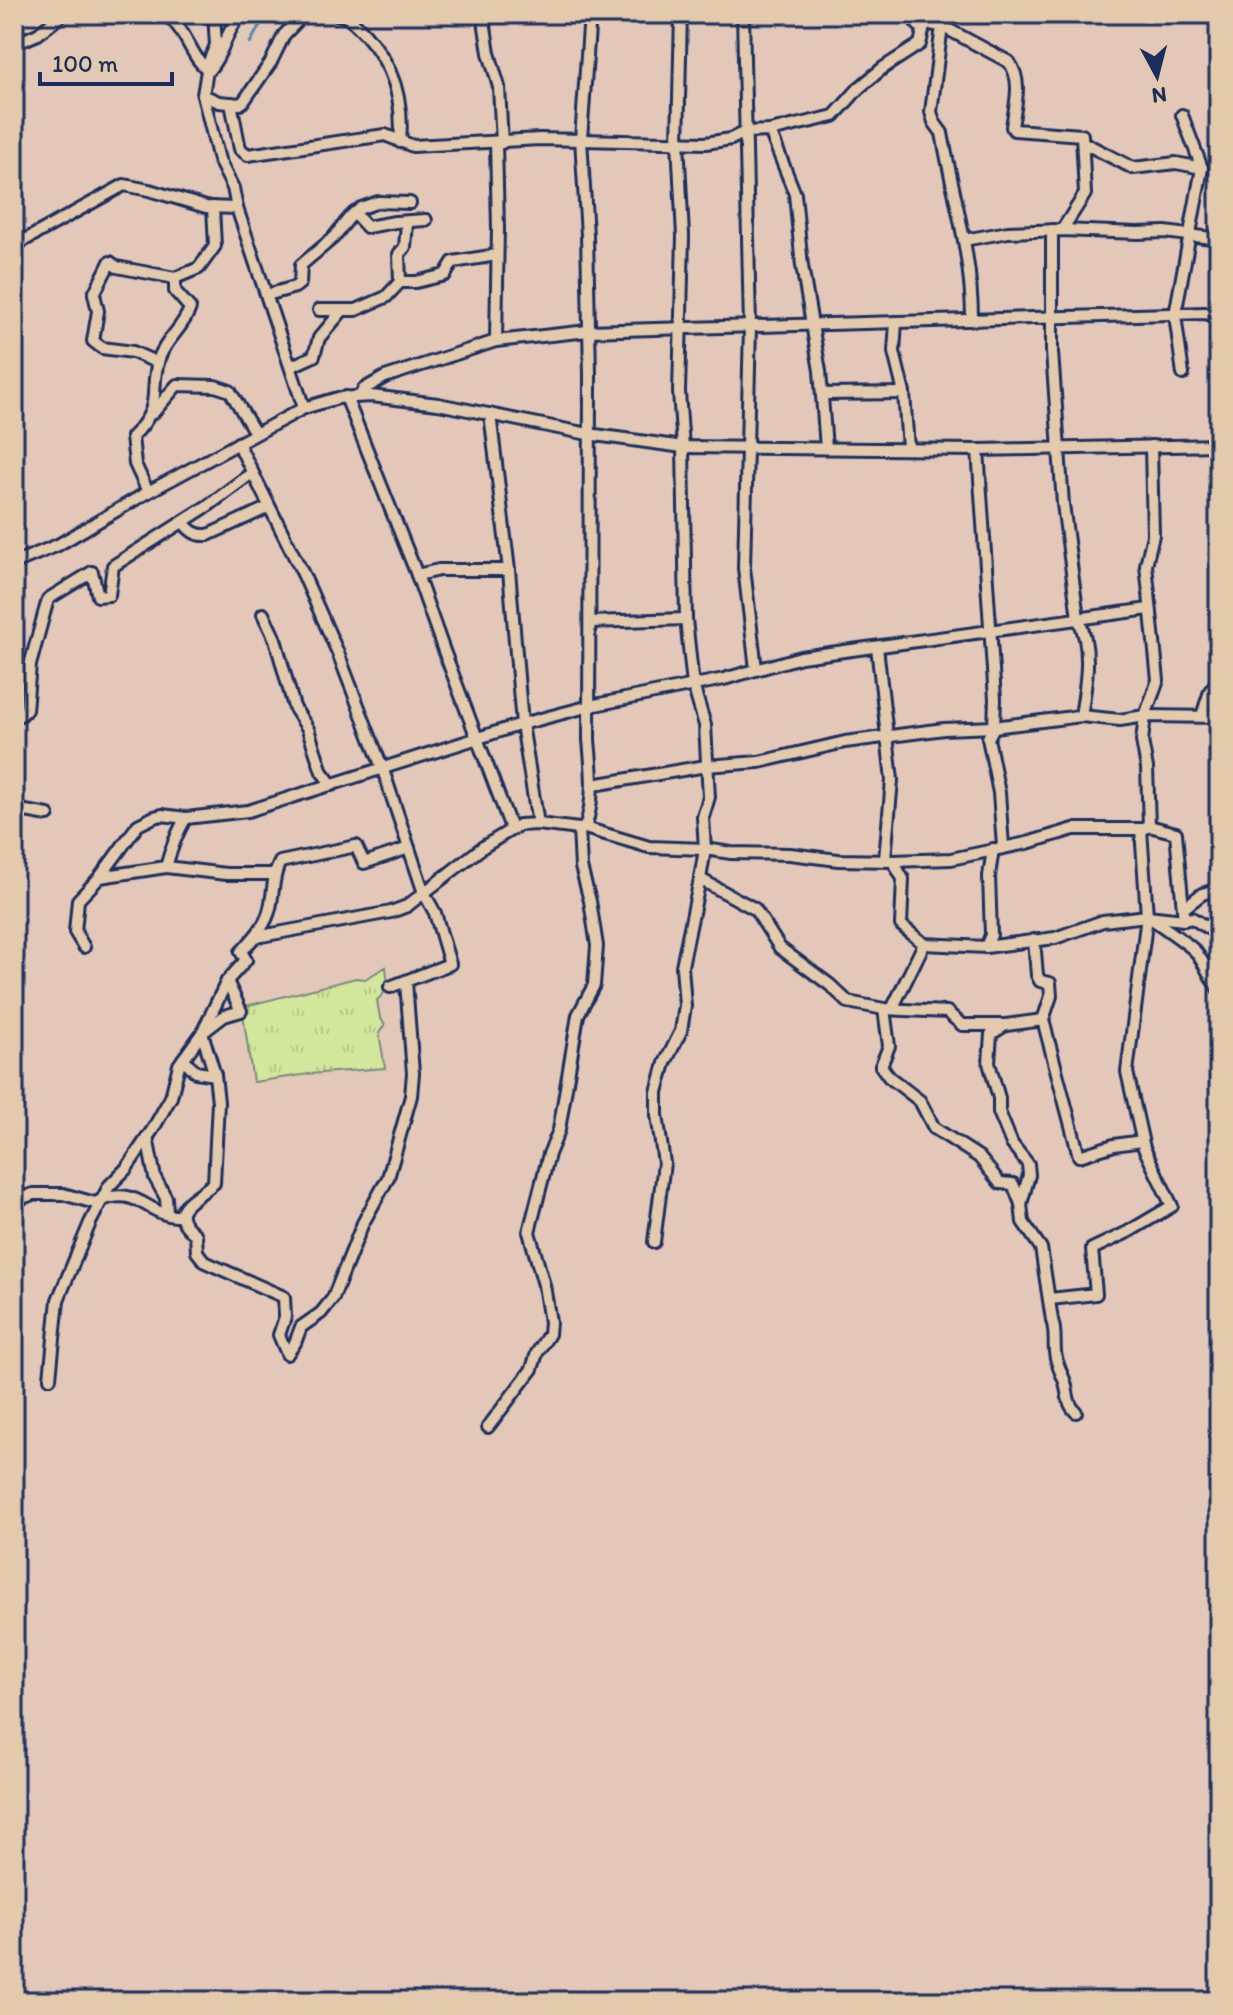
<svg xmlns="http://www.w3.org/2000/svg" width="1233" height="2015" font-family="Itim,sans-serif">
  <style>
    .grass { fill: url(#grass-tufts); stroke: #778b7d; stroke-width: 2 }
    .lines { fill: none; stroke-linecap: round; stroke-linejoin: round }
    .stream { stroke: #588aad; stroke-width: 3 }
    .street-casing { stroke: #1b2f5e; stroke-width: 16 }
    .street { stroke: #e4caac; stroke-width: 10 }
  </style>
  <defs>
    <pattern id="grass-tufts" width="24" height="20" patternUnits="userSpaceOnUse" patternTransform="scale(2)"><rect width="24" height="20" fill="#d3e79c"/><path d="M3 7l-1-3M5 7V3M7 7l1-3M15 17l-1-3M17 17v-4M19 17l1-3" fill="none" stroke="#b5c689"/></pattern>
  </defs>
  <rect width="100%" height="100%" fill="#e3c8b9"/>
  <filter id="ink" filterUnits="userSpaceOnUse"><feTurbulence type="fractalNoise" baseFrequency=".0125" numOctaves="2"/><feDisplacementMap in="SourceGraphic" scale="16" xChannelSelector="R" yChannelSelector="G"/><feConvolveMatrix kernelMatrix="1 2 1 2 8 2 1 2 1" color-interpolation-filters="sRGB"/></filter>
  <g filter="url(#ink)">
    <polygon class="grass" points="386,967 388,989 377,1000 380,1018 385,1024 379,1033 385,1068 309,1074 253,1082 242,1007 356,978 365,979"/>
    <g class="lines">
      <polyline class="stream" points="250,43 266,14"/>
      <defs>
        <g id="street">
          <path d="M164 14C187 27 190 59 209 70 224 53 226 30 241 14"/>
          <polyline points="214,14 216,45 208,64 203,95 219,160 233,188 237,208 304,408"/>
          <path d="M335 14C350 15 356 25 366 35 393 65 404 102 400 142"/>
          <polyline points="483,14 489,53 499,87 502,143"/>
          <polyline points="681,14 678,142 683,236 679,392 683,447 686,619 693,685 705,725 709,797 703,817 705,849 700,879 755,909 780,948 830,985 848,1002 884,1009 947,1012 962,1025 1006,1025 1043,1020 1051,996 1050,983 1040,981 1037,975 1034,940"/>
          <polyline points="743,14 750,327 744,568 756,669"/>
          <polyline points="909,14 919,26 928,25"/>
          <path d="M925 14 929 24 942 26 931 112 934 122 942 133C953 195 972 256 972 319"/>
          <path d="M942 26 1009 62C1023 81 1015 105 1012 127L1014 130 1082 135 1085 194 1062 230"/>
          <polyline points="14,44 38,34 63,14"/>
          <polyline points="203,95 219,102 240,104 244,101 271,62 284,35 304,14"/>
          <polyline points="231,103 240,149 248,155 385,135 413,146 540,139 706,143 731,139 745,132 770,131 834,116 859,88 883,68 920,44 924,27"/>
          <polyline points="1182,115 1202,168 1175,315 1183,374"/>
          <polyline points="770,131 795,194 802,266 820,371 826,448"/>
          <polyline points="496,143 498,228 496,341"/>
          <polyline points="1084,143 1133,168 1176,163 1202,168"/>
          <polyline points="354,213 367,227 395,222 426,220"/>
          <polyline points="407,223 405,247 399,254 400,282 416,282 445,275 453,262 497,255"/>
          <path d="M1052 230V352L1063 504 1078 618C1093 648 1086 684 1081 716"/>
          <polyline points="964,240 1008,232 1062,230 1138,233 1165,232 1219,239"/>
          <polyline points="14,246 124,185 149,190 206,207 237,208"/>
          <polyline points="267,295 295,287 300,283 301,265 333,238 349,218 361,208 378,202 410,203"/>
          <polyline points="319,310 356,310 386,297 400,282"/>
          <polyline points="896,322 894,352 904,393 908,448"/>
          <polyline points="158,363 133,352 102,348 93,341 98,311 94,294 110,262 117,267 175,278 199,268 215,246 213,207"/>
          <polyline points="292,366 314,356 319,338 342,311"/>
          <polyline points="822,394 904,393"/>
          <polyline points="360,396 364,389 385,377 496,341 588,331 1205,313 1219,317"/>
          <polyline points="346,397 417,575 444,651 511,828"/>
          <polyline points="153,413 177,385 215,386 230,391 255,433"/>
          <polyline points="490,414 509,570 522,724 538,824"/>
          <polyline points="238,443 304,576 338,653 383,770 424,893 435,913 450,964 390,987"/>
          <polyline points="978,450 995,699 994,727 988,738 999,793 1003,846"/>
          <path d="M148 492 135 464 132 437C166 404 147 390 160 356 168 337 184 327 190 308L175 291V278"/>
          <path d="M183 522C190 531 196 536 208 535L269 507"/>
          <polyline points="14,563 58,545 148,492 304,408 338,398 371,396 438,404 588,434 683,447 978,450 1219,445"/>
          <polyline points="417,575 439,570 509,570"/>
          <polyline points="263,614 275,639 294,707 308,729 322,772 332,785"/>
          <polyline points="590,622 686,619"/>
          <polyline points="877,647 892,780 885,859"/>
          <polyline points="14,715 21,715 26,710 30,665 48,599 92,572 98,596 109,595 113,566 209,505 252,473"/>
          <polyline points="1202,716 1210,691 1219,679"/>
          <polyline points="593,785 706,766 759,762 845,742 944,729 994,727 1081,716 1120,720 1145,716 1219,717"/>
          <polyline points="14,809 48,815"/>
          <polyline points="1149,826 1147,768 1142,741 1145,716 1158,680 1146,565 1153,535 1151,446"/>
          <path d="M585 828C595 798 592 771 589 740L590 374 587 235 581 139 590 14"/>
          <polyline points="893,861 903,879 901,925 924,944 986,947 1055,938 1103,921 1147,916 1184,920 1192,918 1219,935"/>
          <polyline points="166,867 226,874 274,874"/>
          <path d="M100 877 166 867C170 852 178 830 186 818"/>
          <polyline points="1184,908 1202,894 1219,889"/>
          <path d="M1149 917C1159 924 1189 944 1196 952 1205 964 1210 977 1219 990"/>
          <polyline points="256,937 391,912 407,906 483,847 519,825 538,824 579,829 585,828 649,847 705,849 731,853 790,854 838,860 893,861 951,859 1027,843 1074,829 1144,829 1149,826 1176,833 1184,920"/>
          <polyline points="84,947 75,932 78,900 100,877 138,825 154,817 162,815 186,818 248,811 522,724 590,706 724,679 801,657 1149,609"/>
          <polyline points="986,947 991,935 989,876 993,849"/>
          <path d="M227 981 241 1011 224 1016 202 1033 215 1075 218 1102 214 1183C195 1200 163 1209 196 1235L197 1252 205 1262 284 1297 285 1317 279 1335 287 1354 295 1343 301 1327 321 1313 333 1298 363 1223 388 1178 411 1096 413 1073 406 982"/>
          <path d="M884 1009 889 1046 881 1066 889 1077 920 1101 934 1128 979 1157 1000 1183 1013 1184 1021 1204 1023 1222 1041 1248 1052 1320C1056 1332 1054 1340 1055 1352 1056 1363 1061 1372 1065 1382 1068 1393 1067 1404 1076 1412"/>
          <polyline points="892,1009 924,944"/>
          <polyline points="1043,1020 1079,1156 1114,1145 1142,1141"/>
          <polyline points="1004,1026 991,1034 989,1063 999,1098 999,1112 1012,1144 1028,1164 1029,1175 1021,1204"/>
          <polyline points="183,1059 196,1072 215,1075"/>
          <polyline points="147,1137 155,1178 166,1198 167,1214"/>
          <path d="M14 1201 33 1194H63L95 1203C138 1181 148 1219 181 1216"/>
          <polyline points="654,1242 664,1163 657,1115 657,1092 665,1063 681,1031 685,1006 682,966 700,879"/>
          <polyline points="1050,1299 1096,1294 1092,1249 1128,1232 1172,1206 1144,1148 1127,1072 1147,916 1141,829"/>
          <path d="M50 1378 58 1300 90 1223 109 1186 126 1169 153 1129 171 1097 179 1065 202 1033 227 981 246 960 241 952C253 939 266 926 270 908 274 891 272 877 280 862L356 846 364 863 409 848"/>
          <polyline points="488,1427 532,1369 537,1353 549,1334 550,1322 544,1285 529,1232 549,1154 559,1130 578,1015 594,985 597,946 590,901 581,867 579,829"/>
        </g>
      </defs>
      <use href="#street" class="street-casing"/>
      <use href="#street" class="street"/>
    </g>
  </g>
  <rect width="1233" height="2015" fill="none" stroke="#e4caac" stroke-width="48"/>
  <rect x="24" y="24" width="1185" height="1967" fill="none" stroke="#1b2f5e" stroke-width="3" filter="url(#ink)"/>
  <g transform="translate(1157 76) rotate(173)" stroke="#e4caac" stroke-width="6" paint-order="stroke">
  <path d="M0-6L14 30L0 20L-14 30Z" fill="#1b2f5e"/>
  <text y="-12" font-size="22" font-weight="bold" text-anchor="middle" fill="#1b2f5e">N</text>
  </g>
  <path d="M40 72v12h132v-12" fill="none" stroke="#1b2f5e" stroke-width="4"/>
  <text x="52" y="72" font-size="24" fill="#1b2f5e" stroke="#e4caac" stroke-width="6" paint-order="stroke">100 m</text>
</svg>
